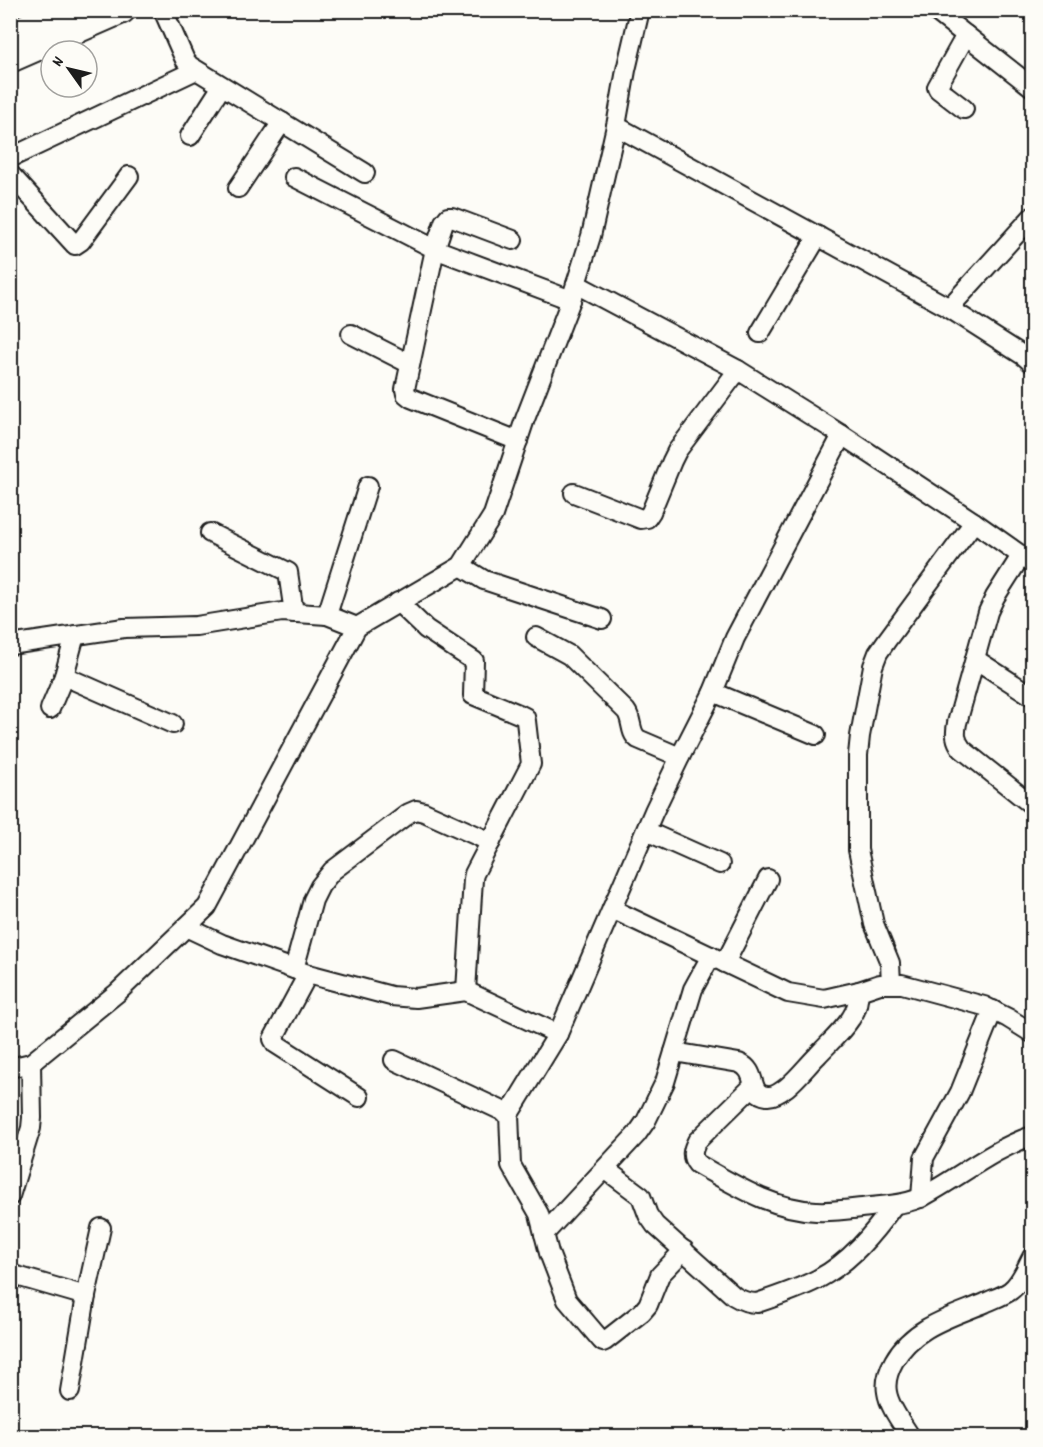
<svg xmlns="http://www.w3.org/2000/svg" width="1043" height="1447" font-family="Dekko,sans-serif">
  <style>
    .lines { fill: none; stroke-linecap: round; stroke-linejoin: round }
    .minor-casing { stroke: #1c1c1c; stroke-width: 22 }
    .highway-casing { stroke: #1c1c1c; stroke-width: 30 }
    .minor { stroke: #fdfcf7; stroke-width: 18 }
    .highway { stroke: #fdfcf7; stroke-width: 26 }
  </style>
  <rect width="100%" height="100%" fill="#fdfcf7"/>
  <filter id="ink" filterUnits="userSpaceOnUse"><feTurbulence type="fractalNoise" baseFrequency=".0167" numOctaves="2"/><feDisplacementMap in="SourceGraphic" scale="12" xChannelSelector="R" yChannelSelector="G"/><feConvolveMatrix kernelMatrix="1 2 1 2 8 2 1 2 1" color-interpolation-filters="sRGB"/></filter>
  <g filter="url(#ink)">
    <g class="lines">
      <defs>
        <g id="minor">
          <polyline points="163,10 185,60 190,66 365,173"/>
          <polyline points="934,10 1032,87"/>
          <polyline points="964,109 938,89 937,87 966,35"/>
          <polyline points="616,126 944,305 1024,356 1032,363"/>
          <polyline points="190,136 222,86"/>
          <polyline points="10,158 196,70"/>
          <polyline points="10,174 75,245 81,241 129,176"/>
          <polyline points="294,177 435,249 571,300"/>
          <polyline points="238,188 282,122"/>
          <polyline points="513,240 452,217 448,217 444,222 435,249 405,389 406,394 411,398 518,441"/>
          <polyline points="576,284 738,370 842,435 974,522 1032,563"/>
          <polyline points="949,308 1032,217"/>
          <polyline points="760,333 818,236"/>
          <polyline points="351,334 410,364"/>
          <polyline points="574,493 641,519 647,518 651,512 672,461 677,451 738,370"/>
          <polyline points="210,533 288,572 294,613"/>
          <path d="M1021 556 995 597 988 612 957 723C955 734 955 740 962 749L1032 805"/>
          <polyline points="461,566 484,580 602,619"/>
          <polyline points="398,602 426,629 474,661 473,695 521,715 525,717 526,721 531,764 474,874 473,879 466,991"/>
          <polyline points="327,615 368,486"/>
          <path d="M536 637 569 655 626 711C633 720 629 732 638 739L680 757"/>
          <polyline points="10,645 124,628 196,626 282,612 327,615 357,627"/>
          <polyline points="975,659 1032,696"/>
          <polyline points="64,676 173,724"/>
          <polyline points="713,692 816,735"/>
          <polyline points="50,709 64,676 75,635"/>
          <polyline points="646,831 720,864"/>
          <polyline points="612,909 788,993 824,999 859,991 880,984 902,984 984,1006 1008,1018 1032,1033"/>
          <polyline points="186,927 222,944 308,974 391,996 416,998 466,991 558,1034"/>
          <polyline points="725,963 768,879"/>
          <polyline points="294,969 313,900 320,886 332,871 409,813 416,810 424,812 491,842"/>
          <polyline points="308,974 273,1039 276,1044 359,1097"/>
          <polyline points="891,983 890,963 874,924 858,850 858,755 860,736 873,666 878,653 887,640 974,522"/>
          <path d="M674 1052 739 1063C759 1071 747 1094 767 1096 774 1097 782 1091 787 1087 798 1078 807 1066 817 1056 828 1044 842 1032 851 1018 857 1010 858 1001 859 991"/>
          <polyline points="394,1060 509,1114"/>
          <polyline points="10,1068 31,1063 117,993 207,907 357,627 461,566 493,515 525,419 571,300 591,236 616,126 626,70 640,10"/>
          <path d="M753 1086 697 1141C693 1149 690 1156 697 1164 735 1185 771 1209 816 1211 834 1212 852 1209 870 1207 888 1205 909 1204 924 1196 959 1177 995 1148 1032 1136"/>
          <path d="M605 1169 641 1196 648 1215 655 1225 734 1296C742 1301 748 1303 757 1303 778 1296 799 1289 818 1279 850 1262 873 1234 894 1205"/>
          <polyline points="10,1196 31,1128 32,1118 31,1063"/>
          <polyline points="921,1198 924,1158 960,1092 993,1010"/>
          <polyline points="544,1234 637,1134 646,1121 665,1082 693,989 711,956"/>
          <polyline points="684,1250 660,1275 648,1305 642,1312 605,1341 603,1342 601,1340 567,1300 549,1253 539,1214 511,1165 509,1114 558,1034 654,811 680,757 713,692 735,638 842,435"/>
          <polyline points="10,1274 86,1296"/>
          <polyline points="70,1391 86,1296 101,1228"/>
          <path d="M910 1436C902 1423 889 1407 887 1392 885 1381 889 1370 894 1361 913 1327 951 1317 985 1303 993 1299 1003 1296 1010 1291 1021 1283 1026 1268 1032 1257"/>
        </g>
        <g id="highway">
          <polyline points="10,34 65,10"/>
          <polyline points="10,59 122,10"/>
        </g>
      </defs>
      <use href="#minor" class="minor-casing"/>
      <use href="#highway" class="highway-casing"/>
      <use href="#minor" class="minor"/>
      <use href="#highway" class="highway"/>
    </g>
  </g>
  <rect width="1043" height="1447" fill="none" stroke="#fdfcf7" stroke-width="36"/>
  <rect x="18" y="18" width="1007" height="1411" fill="none" stroke="#1c1c1c" stroke-width="2" filter="url(#ink)"/>
  <g transform="translate(69 69) rotate(304)"><circle r="28" fill="#fdfcf7" stroke="#a3a29f" stroke-width="1.5"/>
  <path d="M0-4.5L10 22L0 15L-10 22Z" fill="#1c1c1c"/>
  <text y="-9" font-size="16" font-weight="bold" text-anchor="middle" fill="#1c1c1c">N</text>
  </g>
</svg>
